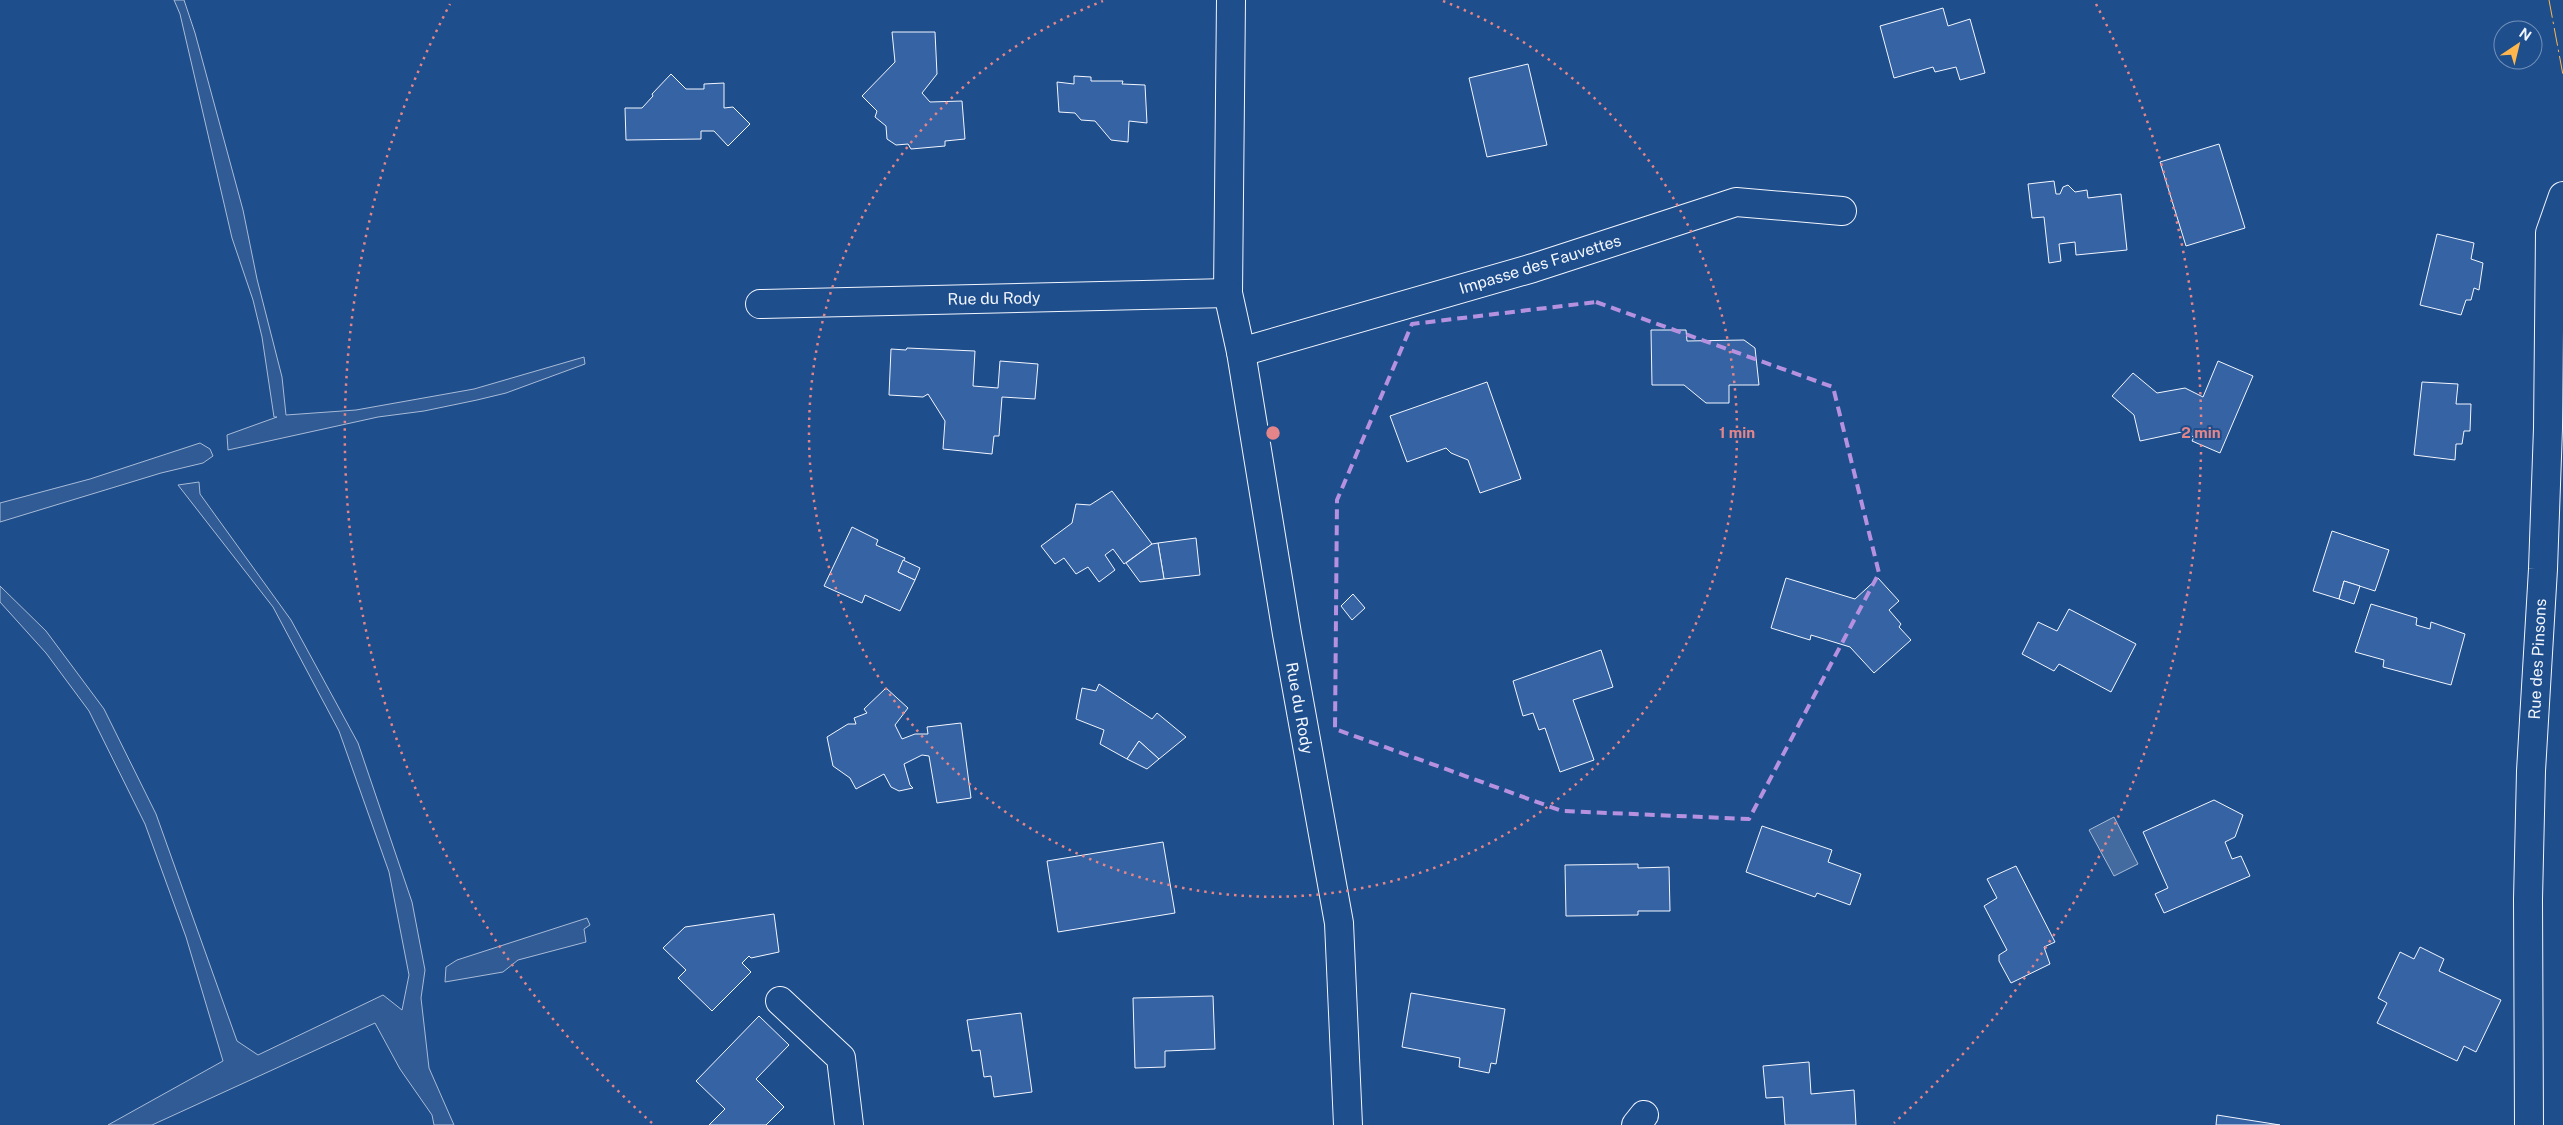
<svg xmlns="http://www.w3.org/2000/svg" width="2563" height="1125" font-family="'Public Sans',sans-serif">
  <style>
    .built { fill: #305b95; stroke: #a8bbd7 }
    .water { fill: #446ba0; stroke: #a8bbd7 }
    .building { fill: #3563a3; stroke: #f2f6ff }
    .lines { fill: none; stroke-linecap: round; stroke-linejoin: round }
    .minor-casing { stroke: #f2f6ff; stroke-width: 30 }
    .minor { stroke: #1f4e8c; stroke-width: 28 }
    .power { stroke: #ffb74d; stroke-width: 1; stroke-dasharray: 18 4 2.5 4; stroke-linecap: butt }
    .marked { fill: none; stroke: #b691df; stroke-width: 4; stroke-dasharray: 10 6; stroke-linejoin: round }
    .ring { fill: none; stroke: #e38589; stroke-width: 2.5; stroke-dasharray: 2.5 5 }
    .labels { text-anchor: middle; stroke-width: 4; stroke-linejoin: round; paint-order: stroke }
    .street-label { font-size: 16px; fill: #f2f6ff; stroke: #1f4e8c }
    .centre { fill: #e38589; stroke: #1f4e8c; stroke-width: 2.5 }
    .ring-label { font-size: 15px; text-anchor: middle; font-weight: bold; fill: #e38589; stroke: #1f4e8c; stroke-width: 4; stroke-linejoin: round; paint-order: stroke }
  </style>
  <rect width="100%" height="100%" fill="#1f4e8c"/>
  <g class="built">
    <polygon points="174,0 184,0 195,33 243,210 257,279 282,377 286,415 356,410 474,389 584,357 585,364 506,393 477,400 424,411 378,417 228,450 227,435 277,417 274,417 262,337 253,300 232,238 180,14"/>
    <polygon points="200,443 210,449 213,456 203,463 161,473 0,522 0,503 90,479"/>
    <polygon points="199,482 200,494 291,620 358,743 412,902 425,970 421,998 429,1068 454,1125 434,1125 432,1115 400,1069 375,1023 152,1125 108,1125 223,1061 186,937 145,824 89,711 46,653 0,602 0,586 46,631 104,709 156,814 237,1041 258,1055 383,995 402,1010 409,975 389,872 339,731 273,607 178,485"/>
    <polygon points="587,918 590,925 584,929 586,942 518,960 503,972 445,982 446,967 457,960"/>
  </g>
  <polygon class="water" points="2114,817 2138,864 2114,876 2089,830"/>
  <g class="building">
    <polygon points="1943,8 1948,26 1970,19 1985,73 1960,80 1956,67 1935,72 1933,67 1894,78 1880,26"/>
    <polygon points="892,32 935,32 937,74 922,93 930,102 962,101 965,139 945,141 945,146 911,149 908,144 896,145 887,139 886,126 875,117 877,111 862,96 895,62"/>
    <polygon points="1528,64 1547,145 1487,157 1469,78"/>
    <polygon points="671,74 686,89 704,89 704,84 724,83 724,108 733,107 750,124 728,146 714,131 701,131 701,139 626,140 625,108 642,108 653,96 652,94"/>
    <polygon points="1074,76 1091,77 1091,81 1123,81 1122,84 1145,85 1147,123 1129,121 1128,142 1111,140 1095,121 1081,120 1075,113 1059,112 1057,82 1074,84"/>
    <polygon points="2219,144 2245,228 2186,246 2160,162"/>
    <polygon points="2054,181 2056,194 2060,194 2063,187 2068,185 2075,192 2087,190 2088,198 2121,194 2127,250 2076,255 2075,242 2059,244 2061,261 2049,263 2044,217 2032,218 2028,184"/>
    <polygon points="2437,234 2474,243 2471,259 2483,263 2479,290 2474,288 2471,300 2466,300 2461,315 2420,305"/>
    <polygon points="1651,330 1686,330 1687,341 1744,340 1755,348 1759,385 1729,385 1729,403 1706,403 1684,385 1652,385"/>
    <polygon points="907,348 975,351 973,386 998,388 1000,361 1038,364 1035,399 1002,397 999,436 994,436 992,454 943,449 945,421 928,394 923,397 889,395 891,349 906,350"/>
    <polygon points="2218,361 2253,376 2220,453 2192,441 2194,437 2182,432 2140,441 2134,415 2112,396 2133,373 2157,393 2185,388 2203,397"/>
    <polygon points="1487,382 1521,479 1480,493 1468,460 1451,453 1446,448 1407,462 1390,416"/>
    <polygon points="2422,382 2458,384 2456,404 2471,404 2470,431 2464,431 2462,444 2456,444 2455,460 2414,455"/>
    <polygon points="1112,491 1152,544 1124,564 1113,549 1105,555 1115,570 1099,582 1088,567 1076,574 1064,558 1055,564 1041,546 1072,523 1076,504 1090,505"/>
    <polygon points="852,527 878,540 876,545 905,558 898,572 915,580 900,611 865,595 862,603 824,586"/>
    <polygon points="2332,531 2389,550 2375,591 2344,581 2339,599 2313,591"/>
    <polygon points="1196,538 1200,575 1164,579 1158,543"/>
    <polygon points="1158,543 1164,579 1140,582 1126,563 1152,544"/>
    <polygon points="903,560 920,568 915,580 898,572"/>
    <polygon points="1786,578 1855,599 1878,578 1899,601 1889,610 1901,624 1899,627 1911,640 1874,673 1850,647 1811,635 1810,640 1771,628"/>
    <polygon points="2344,581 2360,586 2354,604 2339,599"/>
    <polygon points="1353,594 1365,608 1352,620 1341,606"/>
    <polygon points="2371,604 2417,618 2416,625 2430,629 2431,622 2465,634 2451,685 2383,667 2384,660 2355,652"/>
    <polygon points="2069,609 2136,644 2111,692 2059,664 2054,671 2022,654 2038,622 2057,631"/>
    <polygon points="1601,650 1613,687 1573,700 1594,760 1560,772 1545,728 1539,730 1533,713 1523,716 1513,681"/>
    <polygon points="1099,684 1152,719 1157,713 1186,737 1159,759 1139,741 1127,759 1100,744 1104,730 1076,719 1082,688 1096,691"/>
    <polygon points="886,688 908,708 895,725 902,739 915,734 928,734 927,727 961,723 971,798 937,803 929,756 922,755 904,764 910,785 913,788 899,791 891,787 884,774 856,789 850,778 833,766 827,737 848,724 856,724 854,718 867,713 864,709"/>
    <polygon points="1139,741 1159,759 1147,769 1127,759"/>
    <polygon points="2214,800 2243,815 2235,837 2225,842 2232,859 2241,856 2250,876 2164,913 2155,894 2168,888 2143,832"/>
    <polygon points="1762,826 1832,850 1828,862 1861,874 1850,905 1817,893 1815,897 1746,872"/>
    <polygon points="1163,842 1175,913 1058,932 1047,861"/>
    <polygon points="1638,864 1638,868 1669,867 1670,911 1638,911 1638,915 1566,916 1565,865"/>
    <polygon points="2016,866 2055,942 2044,947 2050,964 2011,983 1999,961 1999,955 2007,950 1984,906 1997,898 1987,879"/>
    <polygon points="774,914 779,952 751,958 749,956 742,963 751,972 712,1011 678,978 686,970 663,948 685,927"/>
    <polygon points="2420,947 2444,959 2439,971 2501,1000 2476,1052 2464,1046 2457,1061 2377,1023 2387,1003 2378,998 2400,952 2414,959"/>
    <polygon points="1411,993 1505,1009 1496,1064 1491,1063 1489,1073 1459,1067 1460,1058 1402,1047"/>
    <polygon points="1213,996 1215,1049 1165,1051 1165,1067 1135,1068 1133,998"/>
    <polygon points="1021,1013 1032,1092 994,1097 991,1076 984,1077 980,1050 972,1051 967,1020"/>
    <polygon points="759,1016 789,1045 756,1079 784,1107 766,1125 709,1125 725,1109 696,1081"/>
    <polygon points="1809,1062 1811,1094 1854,1090 1856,1125 1785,1125 1783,1097 1766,1098 1763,1066"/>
    <polygon points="2217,1115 2280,1125 2216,1125"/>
  </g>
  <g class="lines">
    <defs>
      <g id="minor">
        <polyline points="1231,0 1228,293 1241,352 1287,634 1339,923 1348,1125"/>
        <polyline points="760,304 1228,293"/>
        <polyline points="1241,352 1533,268 1736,202 1842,211"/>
        <polyline points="780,1001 841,1058 849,1125"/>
        <polyline points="1636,1125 1644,1115"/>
        <polyline points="2529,1125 2528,899 2531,771 2543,569 2548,428 2550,233 2563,196"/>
      </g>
    </defs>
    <use href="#minor" class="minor-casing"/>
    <use href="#minor" class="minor"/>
    <polyline class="power" points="2549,0 2563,75"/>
  </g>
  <path class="marked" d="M1596 302 1833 387 1879 573 1749 819 1562 811 1335 729 1337 500 1412 324Z"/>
  <g class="ring">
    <path d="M1443 1A464 464 0 1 1 1103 1"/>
    <path d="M652 1123A928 928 0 0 1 450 4M2096 4A928 928 0 0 1 1894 1123"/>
  </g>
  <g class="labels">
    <g class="street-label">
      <text transform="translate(1540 264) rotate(-17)" y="6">Impasse des Fauvettes</text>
      <text transform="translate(994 298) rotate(-1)" y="6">Rue du Rody</text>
      <text transform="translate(2537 659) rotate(-87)" y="6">Rue des Pinsons</text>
      <text transform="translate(1300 708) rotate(80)" y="6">Rue du Rody</text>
    </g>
  </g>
  <circle cx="1273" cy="433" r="8" class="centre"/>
  <g class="ring-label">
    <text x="1737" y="438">1 min</text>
    <text x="2201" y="438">2 min</text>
  </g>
  <g transform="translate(2518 45) rotate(35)"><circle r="24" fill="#1f4e8c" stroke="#7391ba"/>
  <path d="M0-4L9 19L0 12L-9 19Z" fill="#ffb74d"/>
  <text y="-8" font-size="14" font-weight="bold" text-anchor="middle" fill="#f2f6ff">N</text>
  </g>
</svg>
